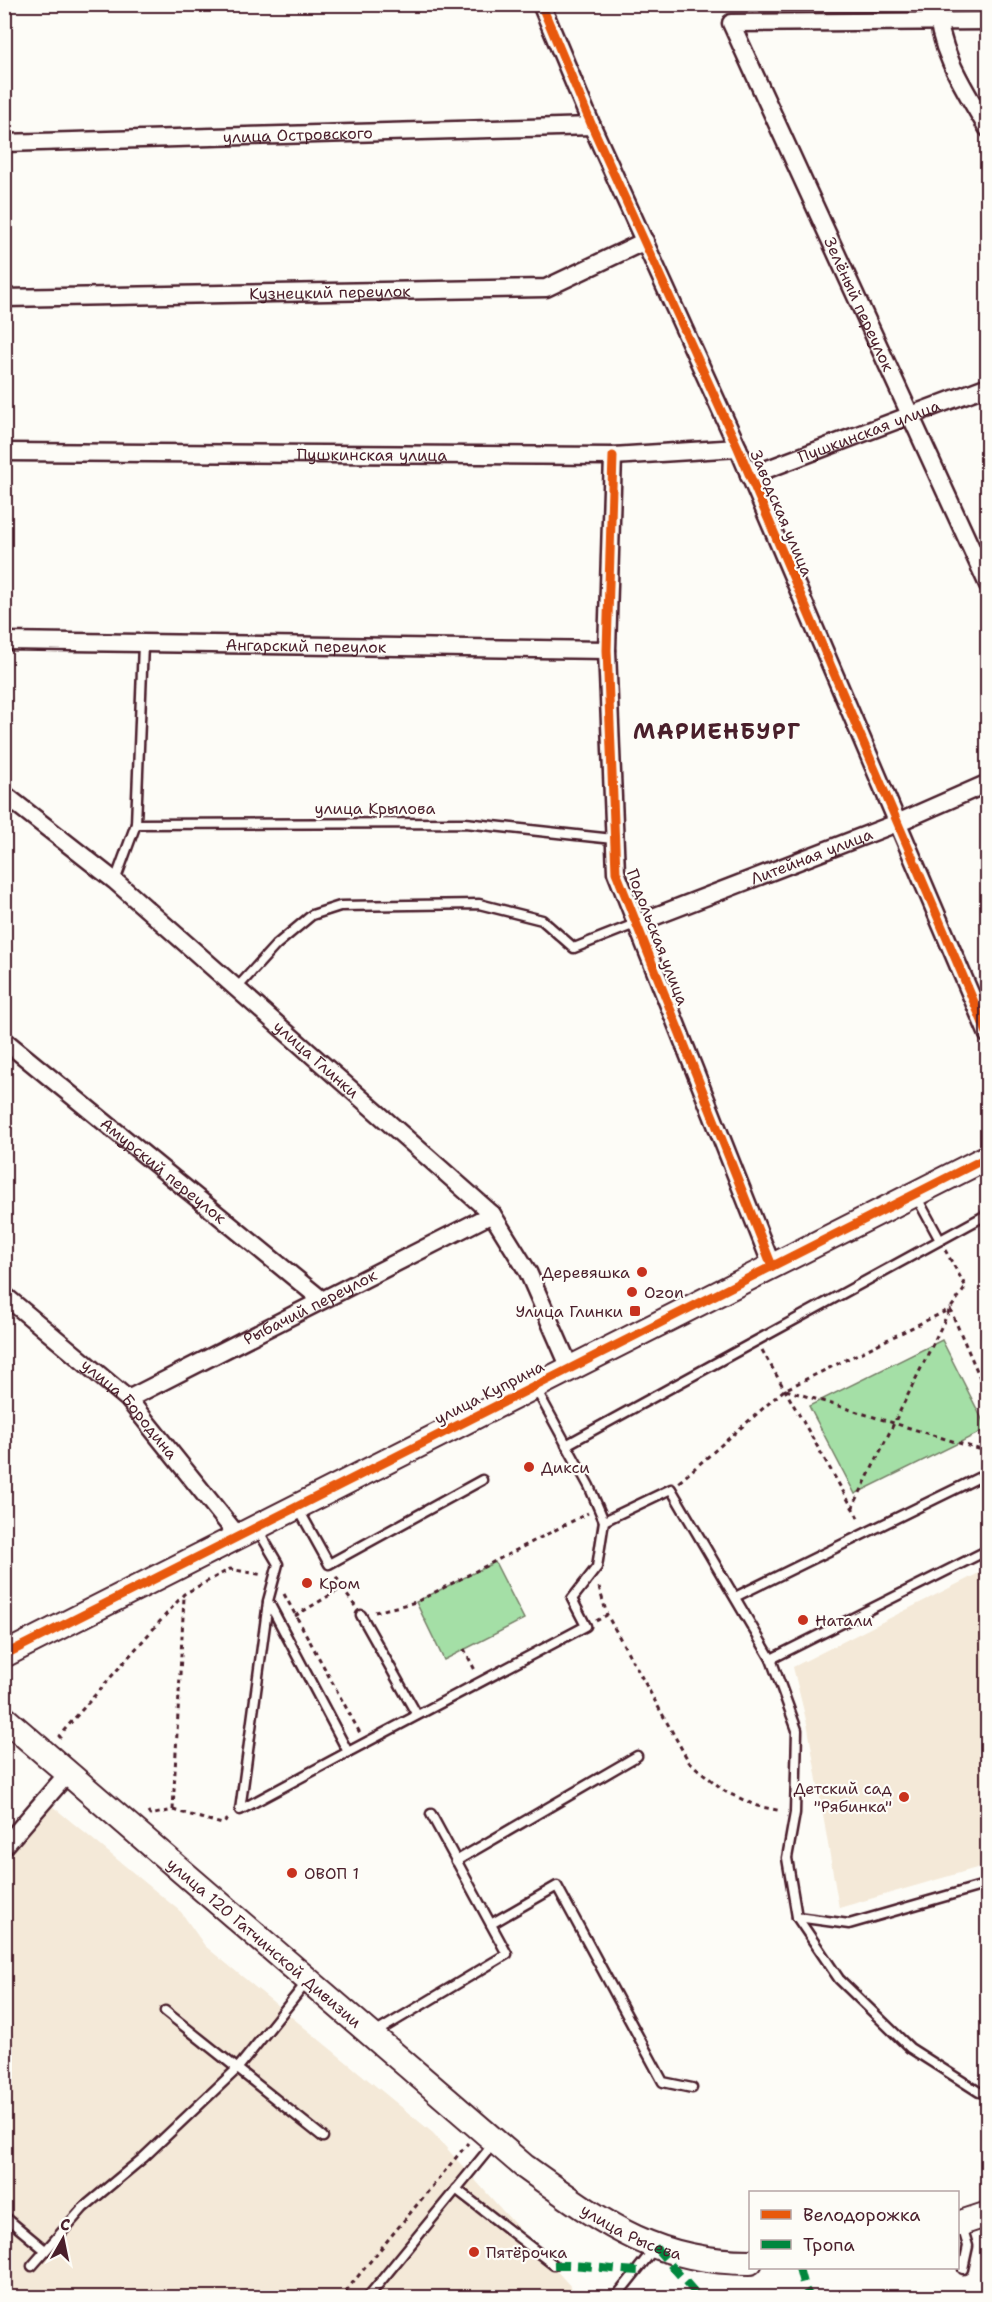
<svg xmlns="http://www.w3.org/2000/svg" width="992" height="2302" font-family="'Shantell Sans',sans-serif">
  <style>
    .built { fill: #f4e9d8 }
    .green { fill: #a4dfa6; stroke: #777f68; stroke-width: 1.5 }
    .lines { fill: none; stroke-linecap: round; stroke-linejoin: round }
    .lane-casing { stroke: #4a1f2b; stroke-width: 13 }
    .street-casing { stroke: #4a1f2b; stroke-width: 21 }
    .secondary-casing { stroke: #4a1f2b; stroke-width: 28 }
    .path { stroke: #4a1f2b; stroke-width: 3; stroke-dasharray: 4.5 4.5; stroke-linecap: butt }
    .lane { stroke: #fdfcf7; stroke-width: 8 }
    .street { stroke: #fdfcf7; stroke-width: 16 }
    .secondary { stroke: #fdfcf7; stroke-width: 24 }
    .quiet { stroke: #00873e; stroke-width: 8; stroke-dasharray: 15 8; stroke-linecap: butt }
    .cycleway-casing { stroke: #fdfcf7; stroke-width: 13 }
    .cycleway { stroke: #e8590c; stroke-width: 9 }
    .poi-dot { fill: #c8321e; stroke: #fdfcf7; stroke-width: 2 }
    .labels { text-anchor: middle; stroke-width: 4.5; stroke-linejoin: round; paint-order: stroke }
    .street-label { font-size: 16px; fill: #4a1f2b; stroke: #fdfcf7 }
    .poi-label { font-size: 16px; fill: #4a1f2b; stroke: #fdfcf7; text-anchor: start }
    .district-label { font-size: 22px; font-weight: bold; letter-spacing: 1.5px; fill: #4a1f2b; stroke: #fdfcf7 }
  </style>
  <rect width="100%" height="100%" fill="#fdfcf7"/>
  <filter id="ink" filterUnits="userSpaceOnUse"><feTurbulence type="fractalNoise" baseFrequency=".0167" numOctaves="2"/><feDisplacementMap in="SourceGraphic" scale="12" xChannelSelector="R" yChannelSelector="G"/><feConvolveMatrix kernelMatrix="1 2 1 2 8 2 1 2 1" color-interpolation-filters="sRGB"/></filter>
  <g filter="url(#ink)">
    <g class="built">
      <polygon points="987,1569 987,1865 839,1908 808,1728 793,1667"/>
      <polygon points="51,1805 181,1912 205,1946 433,2133 580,2297 5,2298 5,1858"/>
    </g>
    <g class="green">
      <polygon points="942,1340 987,1429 855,1494 809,1406"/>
      <polygon points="495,1562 524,1619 444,1660 416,1602"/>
    </g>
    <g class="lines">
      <defs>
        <g id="lane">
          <polyline points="136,824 465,823 613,839"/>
          <polyline points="115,881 136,824 143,644"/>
          <polyline points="236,989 276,945 312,915 340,906 479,904 542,920 574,948 635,924"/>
          <polyline points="916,1196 940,1240"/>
          <polyline points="566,1445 988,1214"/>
          <polyline points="299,1510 329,1564 482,1480"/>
          <polyline points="604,1521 671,1489 771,1659 797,1730 795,1813 787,1858 797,1917 839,1979 910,2048 979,2092 988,2094"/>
          <polyline points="258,1530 278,1564 268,1601 348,1752 586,1626 572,1599 597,1567 604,1521 589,1486 535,1387"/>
          <polyline points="735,1597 988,1473"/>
          <polyline points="268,1602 240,1810 348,1752"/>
          <polyline points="361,1615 417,1715"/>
          <polyline points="771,1659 988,1550"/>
          <polyline points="456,1861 637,1756"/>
          <polyline points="797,1917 849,1924 988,1884"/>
          <polyline points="491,1924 557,1886 663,2082 692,2088"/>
          <polyline points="165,2011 323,2137"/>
          <polyline points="373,2034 507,1954 431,1814"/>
          <polyline points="456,2189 554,2265"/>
          <polyline points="4,2216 45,2250"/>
          <polyline points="962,2226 968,2246 963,2269"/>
          <polyline points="32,2266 83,2208 143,2158 237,2069 307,1982"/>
          <polyline points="367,2298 494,2143"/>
          <polyline points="615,2298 654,2249"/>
        </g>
        <g id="street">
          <polyline points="541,4 592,126 738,448 988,1035"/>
          <path d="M937 4C938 51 965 90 988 129"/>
          <path id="s1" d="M988 21 731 23 988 585"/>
          <path id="s2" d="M4 143 592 126"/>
          <path id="s3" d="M4 298 546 288 645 241"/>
          <path id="s4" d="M4 452 613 456 738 448"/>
          <polyline points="613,456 607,650 616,872 772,1266"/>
          <path id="s5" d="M749 476 988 386"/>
          <path id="s6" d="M4 641 607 650"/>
          <path id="s7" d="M4 794 115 881 492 1214 528 1272 570 1368"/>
          <path id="s8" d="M635 924 897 823 988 783"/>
          <path id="s9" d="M4 1040 322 1300"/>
          <path id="s10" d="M4 1295 128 1399 238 1536"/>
          <path id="s11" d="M128 1399 492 1214"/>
          <polyline points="4,1847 68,1773"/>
        </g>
        <g id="secondary">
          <polyline points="4,1655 988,1157"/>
          <path id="s12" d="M4 1718 525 2167C601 2221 652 2262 750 2262"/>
          <polyline points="958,2224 988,2214"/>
        </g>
      </defs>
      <use href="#lane" class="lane-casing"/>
      <use href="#street" class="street-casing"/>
      <use href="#secondary" class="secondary-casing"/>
      <g class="path">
        <polyline points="762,1350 860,1521"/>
        <polyline points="786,1390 988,1452"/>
        <polyline points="679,1482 784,1390 950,1309 988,1396"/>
        <polyline points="852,1509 950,1309 966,1287 945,1250"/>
        <polyline points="599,1587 607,1615"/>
        <polyline points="342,1588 355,1606"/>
        <polyline points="284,1594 360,1733"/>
        <polyline points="375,1612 416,1602 588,1513"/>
        <polyline points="295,1616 342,1588 335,1574"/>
        <polyline points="596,1621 607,1615 689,1762 726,1792 757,1806 782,1811"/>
        <polyline points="464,1649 476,1672"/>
        <polyline points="61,1738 59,1736 184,1594 230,1569 263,1575"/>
        <polyline points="173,1810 184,1597"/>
        <polyline points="148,1812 150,1815 173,1810 222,1824 231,1817"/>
        <polyline points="340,2298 468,2143"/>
      </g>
      <use href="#lane" class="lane"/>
      <use href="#street" class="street"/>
      <use href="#secondary" class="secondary"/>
      <g class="quiet">
        <polyline points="655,2247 700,2298"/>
        <path d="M554 2265C583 2264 609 2270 638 2271"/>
        <polyline points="799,2268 804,2287 811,2298"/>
      </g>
      <defs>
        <g id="cycleway">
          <polyline points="541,4 592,126 738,448 988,1035"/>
          <polyline points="613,456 607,650 616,872 772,1266"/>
          <polyline points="4,1655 988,1157"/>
        </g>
      </defs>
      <use href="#cycleway" class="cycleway-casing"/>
      <use href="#cycleway" class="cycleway"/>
    </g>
  </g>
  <g class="poi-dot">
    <circle cx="642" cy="1272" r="6"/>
    <circle cx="632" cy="1292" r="6"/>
    <rect x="629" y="1305" width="12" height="12" rx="3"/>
    <circle cx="529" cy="1467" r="6"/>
    <circle cx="307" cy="1583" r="6"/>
    <circle cx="803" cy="1620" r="6"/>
    <circle cx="904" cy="1797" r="6"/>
    <circle cx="292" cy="1873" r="6"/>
    <circle cx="474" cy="2252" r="6"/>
  </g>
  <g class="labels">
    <g class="street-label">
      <text dy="6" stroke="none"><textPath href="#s2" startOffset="294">улица Островского</textPath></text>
      <text dy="6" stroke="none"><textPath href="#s3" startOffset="326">Кузнецкий переулок</textPath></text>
      <text dy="6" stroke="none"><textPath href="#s1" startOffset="566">Зелёный переулок</textPath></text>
      <text dy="6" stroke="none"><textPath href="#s5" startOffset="128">Пушкинская улица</textPath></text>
      <text dy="6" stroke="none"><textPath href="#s4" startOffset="368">Пушкинская улица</textPath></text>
      <text transform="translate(782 513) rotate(67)" y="6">Заводская улица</text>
      <text dy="6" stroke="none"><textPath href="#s6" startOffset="302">Ангарский переулок</textPath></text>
      <text x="375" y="814">улица Крылова</text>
      <text dy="6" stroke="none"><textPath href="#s8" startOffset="189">Литейная улица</textPath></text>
      <text transform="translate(658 937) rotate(69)" y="6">Подольская улица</text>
      <text dy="6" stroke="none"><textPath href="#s7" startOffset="410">улица Глинки</textPath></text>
      <text dy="6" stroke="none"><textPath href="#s9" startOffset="206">Амурский переулок</textPath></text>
      <text dy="6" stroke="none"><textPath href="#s11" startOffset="204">Рыбачий переулок</textPath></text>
      <text transform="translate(489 1392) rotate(-27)" y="6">улица Куприна</text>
      <text dy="6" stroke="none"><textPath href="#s10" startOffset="170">улица Бородина</textPath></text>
      <text dy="6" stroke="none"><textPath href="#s12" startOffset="344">улица 120 Гатчинской Дивизии</textPath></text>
      <text dy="6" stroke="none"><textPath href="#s12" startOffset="813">улица Рысева</textPath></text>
    </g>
    <g class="poi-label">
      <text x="630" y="1278" text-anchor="end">Деревяшка</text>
      <text x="644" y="1298">Ozon</text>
      <text x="623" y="1317" text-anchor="end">Улица Глинки</text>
      <text x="541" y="1473">Дикси</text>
      <text x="319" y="1589">Кром</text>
      <text x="815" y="1626">Натали</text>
      <text x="892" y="1794" text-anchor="end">Детский сад<tspan x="892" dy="18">"Рябинка"</tspan></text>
      <text x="304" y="1879">ОВОП 1</text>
      <text x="486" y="2258">Пятёрочка</text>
    </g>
    <g class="district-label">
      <text x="717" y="739">МАРИЕНБУРГ</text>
    </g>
  </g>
  <rect width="992" height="2302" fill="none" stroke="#fdfcf7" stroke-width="24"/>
  <rect x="12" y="12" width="968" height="2278" fill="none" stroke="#4a1f2b" stroke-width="2" filter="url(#ink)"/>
  <rect x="749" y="2191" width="210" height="78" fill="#fdfcf7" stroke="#b5a4a5" stroke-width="1.5"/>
  <rect x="761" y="2210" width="30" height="9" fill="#e8590c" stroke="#b5a4a5" stroke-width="1.5"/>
  <text x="803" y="2221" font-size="18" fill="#4a1f2b">Велодорожка</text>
  <rect x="761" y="2240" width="30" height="9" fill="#00873e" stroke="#b5a4a5" stroke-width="1.5"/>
  <text x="803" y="2251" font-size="18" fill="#4a1f2b">Тропа</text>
  <g transform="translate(63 2239) rotate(9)" stroke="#fdfcf7" stroke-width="4.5" paint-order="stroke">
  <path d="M0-4.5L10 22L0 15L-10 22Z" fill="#4a1f2b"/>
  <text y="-9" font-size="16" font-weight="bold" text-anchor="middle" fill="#4a1f2b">С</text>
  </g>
</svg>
